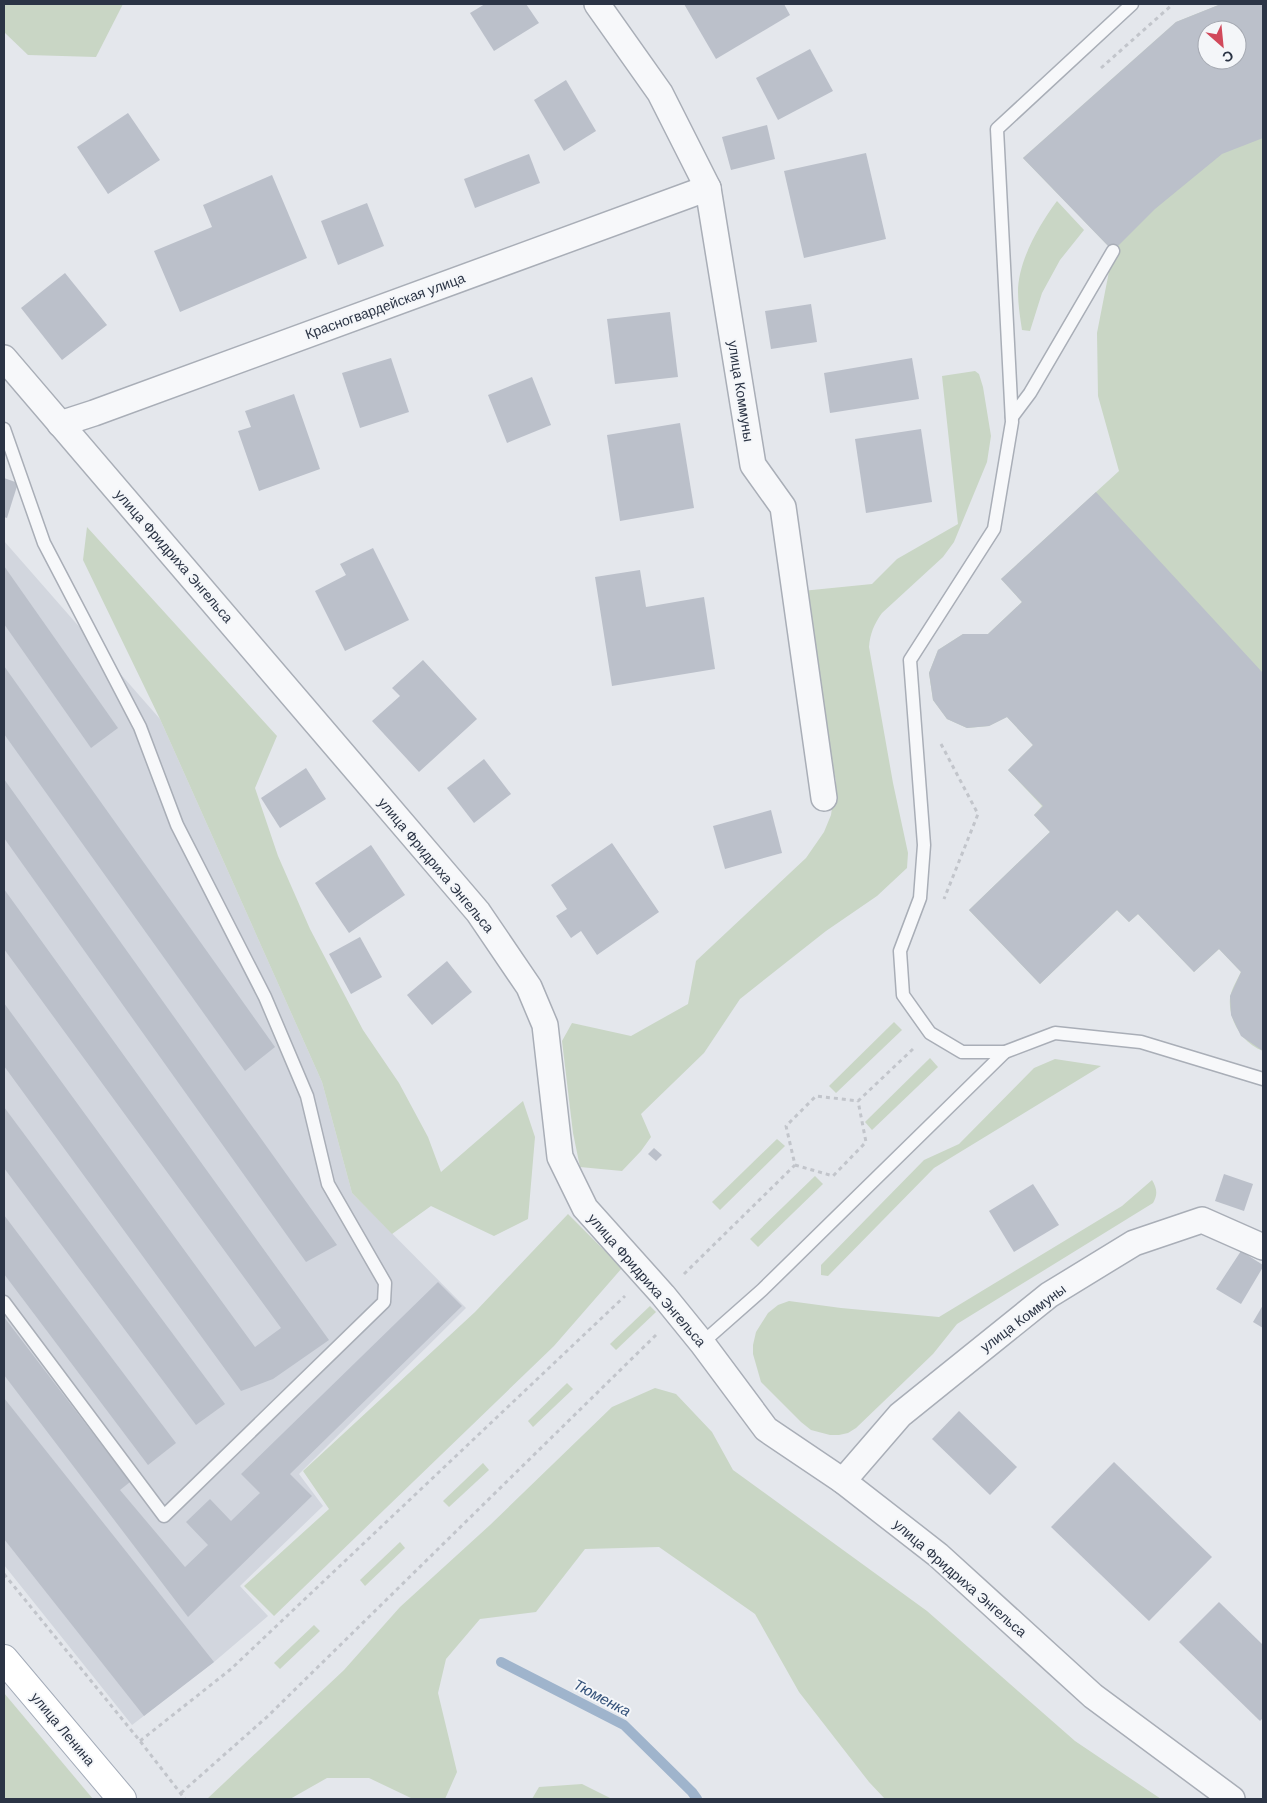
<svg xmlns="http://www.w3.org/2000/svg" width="1267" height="1803" font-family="Helvetica,sans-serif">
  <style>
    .built { fill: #d2d6de }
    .green { fill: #c9d6c5; fill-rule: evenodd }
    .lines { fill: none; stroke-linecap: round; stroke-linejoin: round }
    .stream { stroke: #9fb4cc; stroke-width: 10 }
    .building { fill: #bbc0ca; fill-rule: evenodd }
    .lane-casing { stroke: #a9aeb7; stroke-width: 15 }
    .street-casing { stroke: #a9aeb7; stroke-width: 28 }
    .primary-casing { stroke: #a3abb8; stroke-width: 30 }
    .path { stroke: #c2c5cb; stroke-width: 3; stroke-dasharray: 4 4; stroke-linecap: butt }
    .lane { stroke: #f7f8fa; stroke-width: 12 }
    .street { stroke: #f7f8fa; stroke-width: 25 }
    .primary { stroke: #fff; stroke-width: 28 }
    .labels { text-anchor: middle; stroke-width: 4; stroke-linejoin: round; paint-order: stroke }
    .street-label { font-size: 14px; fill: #2b3445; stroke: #f4f6f9 }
    .water-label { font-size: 15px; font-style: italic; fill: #34527a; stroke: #f4f6f9 }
  </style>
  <rect width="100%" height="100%" fill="#e4e7ec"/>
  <polygon class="built" points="4,541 160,719 322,1082 352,1193 466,1308 299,1474 323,1506 240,1586 268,1616 214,1662 132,1725 4,1565"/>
  <g class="green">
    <polygon points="4,4 123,4 96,57 28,55 4,32"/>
    <path d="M1221 4H1263V1051C1242 1043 1228 1020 1230 998 1231 990 1237 980 1241 972L1219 949 1194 972 1138 914 1129 922 1117 910 1040 984 969 910 1050 832 1034 815 1042 806 1008 770 1033 745 1007 717 989 726 967 728 947 719 933 700 929 673 938 650 963 634H988L1022 602 1001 579 1119 471 1098 396 1097 333 1113 251 1023 158 1176 22ZM1207 30H1237V60H1207Z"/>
    <path d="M1057 201 1084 230 1060 260 1042 293 1030 331 1022 330C1020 317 1018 304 1018 292 1018 261 1039 225 1057 201Z"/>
    <path d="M975 371 979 374 983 387 991 436 987 462 954 542 943 557 882 613C874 624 870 634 869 647L893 783 908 853 907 868 877 896 826 931 740 999 704 1053 641 1114 651 1137 641 1151 622 1171 580 1167 573 1133 562 1041 572 1023 631 1036 688 1004 696 961 806 858 824 832 831 815 836 781 816 693 802 591 872 584 897 559 958 524 942 376Z"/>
    <polygon points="87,527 277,736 255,788 278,856 310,929 363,1030 399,1083 428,1137 441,1172 523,1101 535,1137 528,1219 494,1236 431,1206 392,1234 352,1193 322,1082 160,719 83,560"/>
    <polygon points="894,1022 902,1030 836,1093 829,1086"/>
    <polygon points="930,1058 938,1067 872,1130 865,1122"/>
    <polygon points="1055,1059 1101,1066 934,1168 828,1276 821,1275 821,1265 924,1160 959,1144 1034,1068"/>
    <polygon points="777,1139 785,1146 720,1210 712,1202"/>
    <polygon points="815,1176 823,1184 758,1247 750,1239"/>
    <path d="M1152 1180C1157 1188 1158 1195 1153 1203L957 1324 933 1354 856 1428 848 1433 839 1435H830L811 1430 801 1422 761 1382 753 1354V1345L756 1332 768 1313 778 1305 789 1301 841 1308 939 1317 1122 1206Z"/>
    <polygon points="568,1214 622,1268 554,1346 274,1616 244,1586 329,1509 303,1471 475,1312"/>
    <polygon points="650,1306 656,1312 616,1350 610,1344"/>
    <polygon points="567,1383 573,1389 533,1427 528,1421"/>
    <polygon points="655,1388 676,1394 712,1432 733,1470 927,1611 1075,1741 1161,1799 885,1799 869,1782 799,1692 755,1614 659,1547 585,1549 536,1612 480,1619 446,1659 438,1693 457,1772 445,1799 413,1799 369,1778 327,1778 290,1799 207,1799 344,1670 400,1607 490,1525 612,1407"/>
    <polygon points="483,1463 489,1470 449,1507 443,1501"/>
    <polygon points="400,1542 405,1548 365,1586 360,1580"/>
    <polygon points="314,1625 320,1631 280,1669 274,1663"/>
    <polygon points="4,1693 93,1799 4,1799"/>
    <polygon points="582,1784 612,1799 532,1799 539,1787"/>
  </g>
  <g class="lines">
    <polyline class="stream" points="501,1662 624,1725 692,1792 697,1799"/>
  </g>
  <g class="building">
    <polygon points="485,4 526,4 539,23 494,51 470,13"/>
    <polygon points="684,4 784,4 790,15 716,59"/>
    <path d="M1221 4H1263V138L1222 154 1155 209 1113 251 1023 158 1176 22ZM1207 30H1237V60H1207Z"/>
    <polygon points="810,49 833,91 778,120 756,78"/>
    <polygon points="566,80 596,131 564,151 534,100"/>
    <polygon points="128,113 160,160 108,194 77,147"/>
    <polygon points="767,125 775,159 731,170 722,137"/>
    <polygon points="866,153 886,239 804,258 784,171"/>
    <polygon points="529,154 540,183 475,208 464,179"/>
    <polygon points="272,175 307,258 180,312 154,251 212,227 203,205"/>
    <polygon points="367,203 384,246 338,265 321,221"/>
    <polygon points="65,273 107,325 62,360 21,308"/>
    <polygon points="811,304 817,342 771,349 765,311"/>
    <polygon points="670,312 678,377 615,384 607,319"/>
    <polygon points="391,358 409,412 360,428 342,373"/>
    <polygon points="912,358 919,399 830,413 824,373"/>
    <polygon points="532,377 551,425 507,443 488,395"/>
    <polygon points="294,394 320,469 259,491 238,431 251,427 245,411"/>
    <polygon points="680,423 694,508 620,521 607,435"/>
    <polygon points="921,429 932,502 866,513 855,439"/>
    <polygon points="4,478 18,483 7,518 4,517"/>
    <polygon points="1096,492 1263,673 1263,1051 1241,1036 1231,1015 1230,996 1241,972 1219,949 1194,972 1138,914 1129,922 1117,910 1040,984 969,910 1050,832 1034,815 1043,806 1008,770 1033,745 1007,717 989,726 967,728 947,719 933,700 929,673 938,650 963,634 988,634 1022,602 1001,579"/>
    <polygon points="373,548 409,620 345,651 315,591 346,575 340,564"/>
    <polygon points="4,566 118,728 91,748 4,624"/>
    <polygon points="640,570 646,607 704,597 715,669 612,686 595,577"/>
    <polygon points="423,660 477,719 419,772 372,721 400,696 392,688"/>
    <polygon points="4,666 275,1047 245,1071 4,734"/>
    <polygon points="484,759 511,794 474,823 447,788"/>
    <polygon points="306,768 326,799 280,828 261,798"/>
    <polygon points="4,779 337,1245 306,1262 4,838"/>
    <polygon points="771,810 782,853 725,869 713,826"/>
    <polygon points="612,843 659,912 597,955 581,931 571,938 556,916 567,909 551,885"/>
    <polygon points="371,845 405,895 349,933 315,883"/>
    <polygon points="4,889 329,1340 273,1379 241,1391 4,1066 4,1003 255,1347 281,1328 4,949"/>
    <polygon points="360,937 382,977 351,994 329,954"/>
    <polygon points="447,961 472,992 432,1025 407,995"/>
    <polygon points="4,1107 225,1404 196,1425 4,1168"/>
    <polygon points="654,1148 662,1155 656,1161 648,1154"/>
    <polygon points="1224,1174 1253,1184 1244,1211 1215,1201"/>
    <polygon points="1033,1184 1059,1225 1014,1252 989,1211"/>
    <polygon points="4,1215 176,1443 148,1465 4,1274"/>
    <polygon points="1241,1251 1263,1265 1263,1267 1241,1304 1216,1289"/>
    <polygon points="438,1282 462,1306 290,1474 312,1496 188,1617 4,1375 4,1317 130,1482 120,1490 185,1567 208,1545 186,1522 210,1499 231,1521 260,1493 241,1474"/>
    <polygon points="1263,1305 1263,1328 1253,1322"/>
    <polygon points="4,1398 214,1662 144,1716 4,1539"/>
    <polygon points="959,1411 1017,1467 990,1495 932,1439"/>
    <polygon points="1114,1462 1212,1557 1149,1621 1051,1527"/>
    <polygon points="1219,1602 1263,1645 1263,1718 1260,1721 1179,1642"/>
  </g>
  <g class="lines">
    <defs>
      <g id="lane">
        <polyline points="1132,4 997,129 1012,422 994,529 910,660 924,845 920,898 900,951 903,995 930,1033 962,1052 1005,1052 1055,1033 1141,1042 1263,1079"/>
        <polyline points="1012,417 1030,393 1113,251"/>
        <polyline points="4,429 44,543 140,727 177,825 265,997 307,1096 328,1184 385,1283 384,1302 164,1516 4,1302"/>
        <polyline points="702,1343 762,1290 1005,1052"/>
      </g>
      <g id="street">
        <polyline points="597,4 660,93 708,188 753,465 783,507 824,798"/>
        <polyline points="4,358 478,912 529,987 545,1025 560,1157 585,1208 663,1295 702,1343 766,1429 843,1481 938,1555 1093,1696 1232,1799"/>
        <polyline points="60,424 94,413 708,188"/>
        <polyline points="843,1481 900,1415 1049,1295 1134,1243 1202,1220 1263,1247"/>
      </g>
      <polyline id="primary" points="4,1659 122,1799"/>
    </defs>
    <use href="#lane" class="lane-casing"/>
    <use href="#street" class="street-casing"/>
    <use href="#primary" class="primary-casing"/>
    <g class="path">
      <polyline points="1101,68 1173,4"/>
      <polyline points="941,744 978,814 944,899"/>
      <polyline points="795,1165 833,1176 866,1142 858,1101"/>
      <polyline points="684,1274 795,1165 786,1126 816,1096 858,1101 914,1048"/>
      <polyline points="4,1574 140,1741 185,1799"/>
      <polyline points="140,1741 231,1669 625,1296"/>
      <polyline points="181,1793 268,1716 658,1333"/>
    </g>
    <use href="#lane" class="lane"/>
    <use href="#street" class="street"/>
    <use href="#primary" class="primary"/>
  </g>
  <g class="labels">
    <g class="street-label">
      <text transform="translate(385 306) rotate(-20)" y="5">Красногвардейская улица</text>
      <text transform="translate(741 391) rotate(81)" y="5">улица Коммуны</text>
      <text transform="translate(174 556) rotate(49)" y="5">улица Фридриха Энгельса</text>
      <text transform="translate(436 865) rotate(50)" y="5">улица Фридриха Энгельса</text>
      <text transform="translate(647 1280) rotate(49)" y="5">улица Фридриха Энгельса</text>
      <text transform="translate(1023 1318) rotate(-37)" y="5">улица Коммуны</text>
      <text transform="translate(960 1578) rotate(41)" y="5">улица Фридриха Энгельса</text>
      <text transform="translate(63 1729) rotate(50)" y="5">улица Ленина</text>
    </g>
    <g class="water-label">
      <text transform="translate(602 1698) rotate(28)" y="5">Тюменка</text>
    </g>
  </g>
  <rect width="1267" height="1803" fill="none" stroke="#2b3445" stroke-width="10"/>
  <g transform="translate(1222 45) rotate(153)"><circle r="24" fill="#f4f6f9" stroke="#a4a8b1"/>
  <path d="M0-4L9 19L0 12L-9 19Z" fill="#d1495b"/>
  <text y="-8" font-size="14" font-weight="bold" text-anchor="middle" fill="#2b3445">С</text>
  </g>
</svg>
